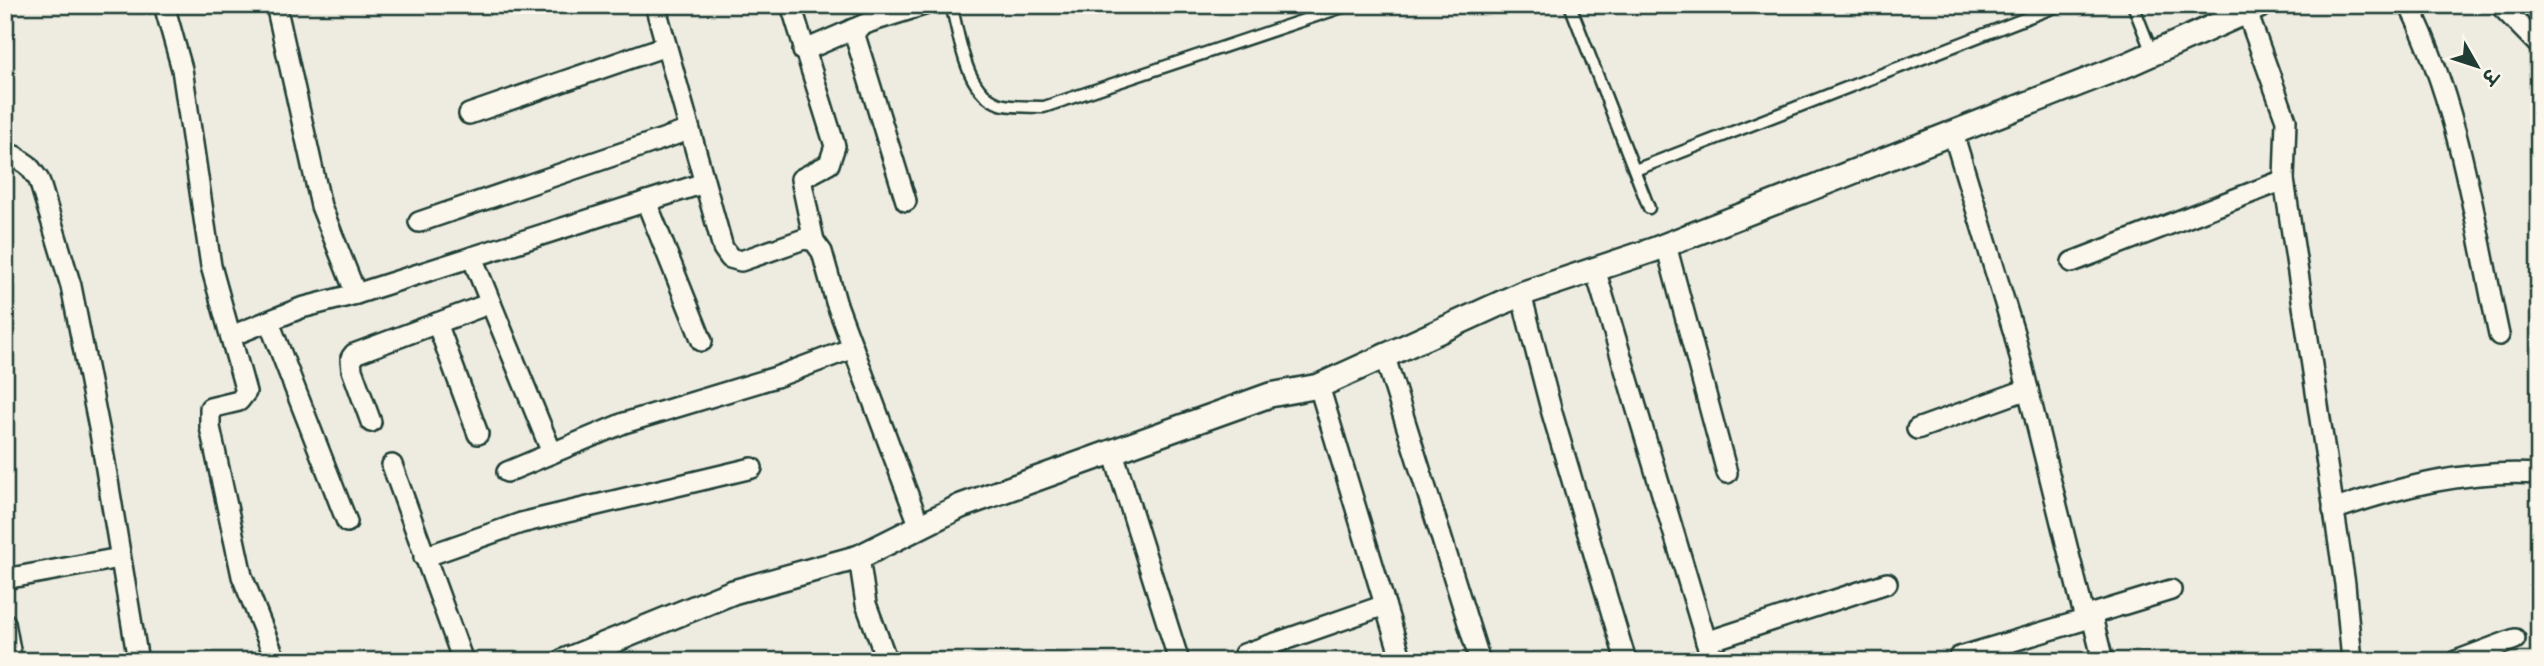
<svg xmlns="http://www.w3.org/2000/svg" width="2544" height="666" font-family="'Comic Neue','Playpen Sans Deva',sans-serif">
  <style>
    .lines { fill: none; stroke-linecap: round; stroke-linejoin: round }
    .service-casing { stroke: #1f3d34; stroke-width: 15 }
    .minor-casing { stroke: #1f3d34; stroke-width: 24 }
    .tertiary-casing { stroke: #1f3d34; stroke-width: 28 }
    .service { stroke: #fbf7ec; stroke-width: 10 }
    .minor { stroke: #fbf7ec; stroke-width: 19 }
    .tertiary { stroke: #fbf7ec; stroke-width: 23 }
  </style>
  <rect width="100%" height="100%" fill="#eeece1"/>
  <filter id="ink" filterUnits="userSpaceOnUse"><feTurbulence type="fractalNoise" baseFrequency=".0143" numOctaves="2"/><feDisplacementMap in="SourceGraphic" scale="14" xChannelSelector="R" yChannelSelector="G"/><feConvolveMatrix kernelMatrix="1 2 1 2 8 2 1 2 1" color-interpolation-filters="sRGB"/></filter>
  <g filter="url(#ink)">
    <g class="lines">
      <defs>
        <g id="service">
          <path d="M951 5C960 36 964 92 1000 104 1014 108 1030 106 1044 107L1349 5"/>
          <polyline points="1570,5 1649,208"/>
          <polyline points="2133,5 2152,53"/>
          <polyline points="1635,170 2060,5"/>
        </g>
        <g id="minor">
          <polyline points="164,5 182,69 211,266 246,392 239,401 210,408 210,427 242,576 276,661"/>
          <polyline points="276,5 321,206 356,294"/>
          <polyline points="655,5 723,248 730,258 741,261 804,239 814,241 822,252 836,302 920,527"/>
          <polyline points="791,5 835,146 829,164 801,179 814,241"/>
          <path d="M2409 5C2460 107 2475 224 2499 335"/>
          <polyline points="2500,5 2539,45"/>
          <polyline points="2247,12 2286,120 2284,180 2345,584 2352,661"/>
          <polyline points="853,29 906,201"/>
          <polyline points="803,51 870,22 924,5"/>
          <polyline points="469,114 666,46"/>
          <polyline points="1953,133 2014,333 2085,619"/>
          <polyline points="5,155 15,156 28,165 39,180 71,286 100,433 138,661"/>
          <polyline points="646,201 702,341"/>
          <polyline points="419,222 689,130"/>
          <polyline points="1666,245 1727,473"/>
          <polyline points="472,257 552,453"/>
          <polyline points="2072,262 2284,180"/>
          <polyline points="1595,269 1712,661"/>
          <polyline points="1521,294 1552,413 1626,661"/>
          <polyline points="269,322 347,522"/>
          <polyline points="437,323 478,434"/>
          <polyline points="231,336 301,308 356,294 704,183"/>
          <polyline points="1384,354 1480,661"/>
          <polyline points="1319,386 1402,661"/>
          <polyline points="371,422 352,370 351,358 354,354 491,303"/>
          <polyline points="1917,429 2028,389"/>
          <polyline points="1113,452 1179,661"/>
          <polyline points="392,465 463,661"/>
          <polyline points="507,472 624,423 776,377 853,348"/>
          <path d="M2333 510C2399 487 2468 469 2539 474"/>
          <polyline points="424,557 521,523 752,468"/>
          <polyline points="859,557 866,604 887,661"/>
          <polyline points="5,579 120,558"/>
          <polyline points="5,623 12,661"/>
          <polyline points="1706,642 1887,583"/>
          <polyline points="1244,654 1385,605"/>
          <polyline points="1959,657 2094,617"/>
          <polyline points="2103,661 2093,621 2096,613 2171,590"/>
          <polyline points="2456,661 2515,639"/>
        </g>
        <polyline id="tertiary" points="564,661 733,592 859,557 961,506 1270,395 1319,386 1521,294 1653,250 2129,64 2262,5"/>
      </defs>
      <use href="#service" class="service-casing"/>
      <use href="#minor" class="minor-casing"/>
      <use href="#tertiary" class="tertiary-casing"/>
      <use href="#service" class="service"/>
      <use href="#minor" class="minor"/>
      <use href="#tertiary" class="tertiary"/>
    </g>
  </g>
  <rect width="2544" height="666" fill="none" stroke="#fbf7ec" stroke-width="28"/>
  <rect x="14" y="14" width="2516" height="638" fill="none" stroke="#1f3d34" stroke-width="2.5" filter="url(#ink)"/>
  <g transform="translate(2477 66) rotate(129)" stroke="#fbf7ec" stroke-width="5" paint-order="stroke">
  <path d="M0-5L12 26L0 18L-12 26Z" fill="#1f3d34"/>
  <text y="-10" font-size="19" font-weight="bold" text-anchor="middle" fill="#1f3d34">उ</text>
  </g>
</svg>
